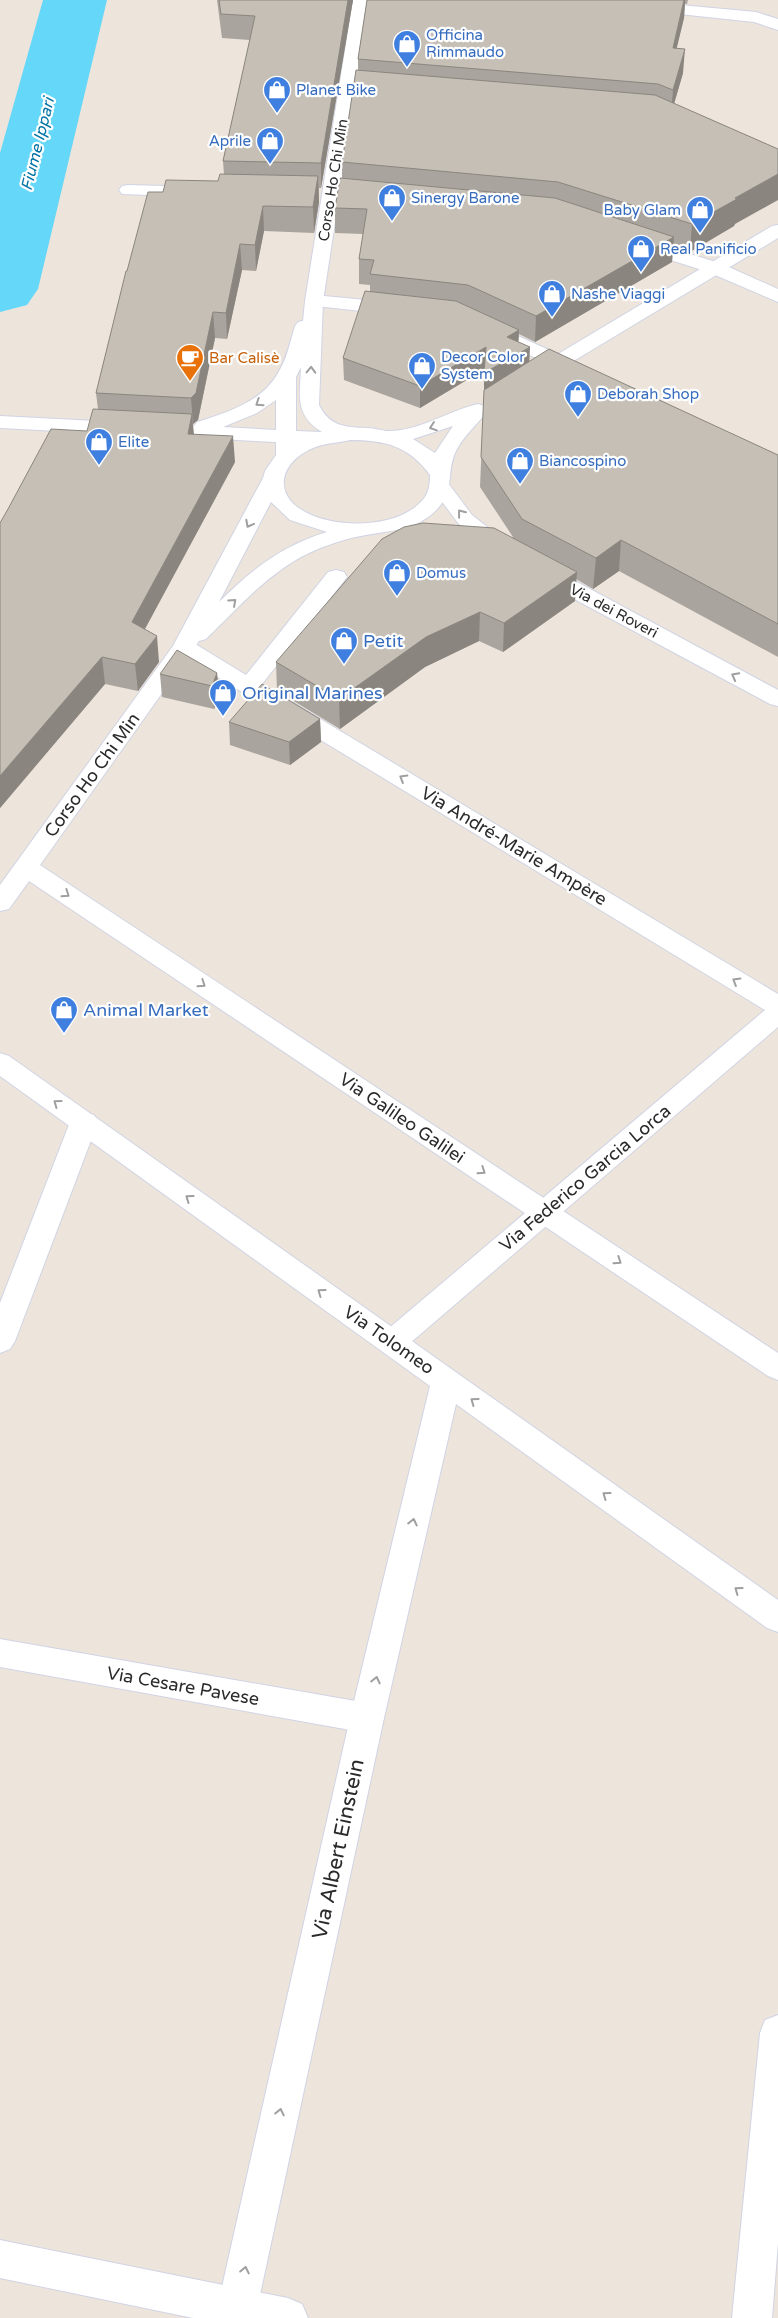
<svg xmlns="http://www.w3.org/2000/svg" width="778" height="2318" font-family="'Varela Round',sans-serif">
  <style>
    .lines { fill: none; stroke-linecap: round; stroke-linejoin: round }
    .river { fill: #65d7f8; fill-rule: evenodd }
    .street-casing { stroke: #d0d4e4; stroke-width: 2 }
    .secondary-casing { stroke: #d0d4e4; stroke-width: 2 }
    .street { fill: #fff; fill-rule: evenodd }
    .secondary { fill: #fff; fill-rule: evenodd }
    .wall { fill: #a9a49d }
    .shaded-wall { fill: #8a867f }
    .building { fill: #c5bfb6; stroke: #8a867f }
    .oneway { stroke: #9f9f9f }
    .labels { text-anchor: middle; stroke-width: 4.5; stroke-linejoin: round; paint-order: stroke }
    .far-shop-label { font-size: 15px; fill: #366cbe; stroke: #fff; text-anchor: start }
    .far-street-label { font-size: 15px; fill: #2a2a2a; stroke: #fff }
    .far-food-label { font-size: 15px; fill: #c56008; stroke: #fff; text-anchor: start }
    .far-water-label { font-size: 16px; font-style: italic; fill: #0274a6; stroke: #fff }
    .shop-label { font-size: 18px; fill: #366cbe; stroke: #fff; text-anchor: start }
    .street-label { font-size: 18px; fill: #2a2a2a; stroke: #fff }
    .near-street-label { font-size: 21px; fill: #2a2a2a; stroke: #fff }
  </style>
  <rect width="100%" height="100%" fill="#ede4db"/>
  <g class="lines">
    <polygon class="river" points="43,0 107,0 38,289 27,305 0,312 0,153"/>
    <defs>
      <g id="street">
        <polygon points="648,2 756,12 778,19 778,30 754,22 642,10 640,7 642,4"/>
        <polygon points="128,185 202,187 208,188 211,192 208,196 202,197 122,194 119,190 122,186"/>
        <polygon points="637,237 722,264 778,289 778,302 708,272 630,247 628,243 630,239"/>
        <polygon points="314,295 397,303 404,305 407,309 404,313 397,315 307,305 305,301 307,297"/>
        <polygon points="496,326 582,365 585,369 582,373 575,375 568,373 489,336 486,332 489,328"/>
        <polygon points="441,481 448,483 472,515 510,545 513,550 510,555 502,556 494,555 458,523 431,487 434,483"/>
        <polygon points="543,566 551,568 778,690 778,706 770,704 535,578 532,573 535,568"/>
        <polygon points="336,570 344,572 347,577 262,684 778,994 778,1027 402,1350 392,1354 382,1350 377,1342 382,1334 765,1010 176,652 173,647 176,642 184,640 192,642 246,675 328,572"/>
        <polygon points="84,1112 94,1115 98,1122 15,1341 10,1349 0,1353 0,1303 70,1122 74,1115"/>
        <polygon points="0,1639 367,1703 379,1708 384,1718 379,1728 367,1733 0,1667"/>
        <polygon points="778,2015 778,2243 772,2318 732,2318 760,2033 765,2020"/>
        <polygon points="0,2240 288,2298 302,2304 308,2318 193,2318 0,2278"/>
      </g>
      <g id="secondary">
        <path d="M353 0H369L323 301 319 405C330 427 346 427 367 428 374 428 380 430 386 431 418 432 448 411 478 404L485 406 488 410C479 423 465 434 457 449 444 473 458 492 432 514 412 531 386 531 361 536 347 538 331 544 318 549 273 567 240 606 206 639L199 641 40 865 778 1353V1380L768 1376 29 881 9 909 0 911V885L173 646 263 478 265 471 276 455V442L0 428V416L194 426 197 422C226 413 262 402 278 373 287 359 290 342 295 326L298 322 303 321 305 301ZM301 367C300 395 294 415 322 432L296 431V377ZM276 400V430L223 427 257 413ZM453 426 435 453 413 439ZM350 440C385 440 409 446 430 475 430 483 429 491 425 497 402 529 338 529 307 513 271 495 280 462 313 448 325 443 338 443 350 440ZM271 502 290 520 327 532C283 545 251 570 219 602Z"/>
        <polygon points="778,225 778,238 542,380 535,382 528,380 525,376 528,372 772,226"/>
        <polygon points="0,1053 9,1056 778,1600 778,1632 767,1628 456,1404 384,1718 255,2318 215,2318 350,1718 430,1386 0,1076"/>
      </g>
    </defs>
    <use href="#street" class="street-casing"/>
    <use href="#secondary" class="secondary-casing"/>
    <use href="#street" class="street"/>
    <use href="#secondary" class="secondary"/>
  </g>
  <g class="wall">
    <polygon points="217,0 353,0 321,188 319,188 319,202 314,233 264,231 256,271 242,270 227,339 215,338 198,420 193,424 194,434 235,462 145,629 159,662 138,691 105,684 0,808 0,523 87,431 98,409 96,393 127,271 163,192 218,181 224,174 223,161 250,40 222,38"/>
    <polygon points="367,0 688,0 687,4 685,4 684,18 676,49 683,73 674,104 735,224 734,226 690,252 673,246 672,262 535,342 519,334 518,342 529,361 778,455 778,657 619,571 593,589 576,579 575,601 503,652 479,641 425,667 340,729 277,691 276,662 513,537 480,487 485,369 420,408 344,380 343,358 370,292 370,285 359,284 359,259 363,234 335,233 335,208 342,178 342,162 358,70 358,59"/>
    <polygon points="217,673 219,696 214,709 162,697 160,674"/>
    <polygon points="320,719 321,742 290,765 230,745 229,722"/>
  </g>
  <g class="shaded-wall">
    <polygon points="348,0 353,0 321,188 321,163"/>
    <polygon points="684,0 685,0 684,18 671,72 673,48"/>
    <polygon points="685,49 683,73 671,114 673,90"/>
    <polygon points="778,174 778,200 735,224 734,226 690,252 692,224 735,198"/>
    <polygon points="318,176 319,202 314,233 313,207"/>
    <polygon points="263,206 264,231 256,271 255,245"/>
    <polygon points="674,237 672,262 535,342 536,316"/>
    <polygon points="240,244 242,270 227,339 226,313"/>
    <polygon points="213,312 215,338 198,420 193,424 191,398"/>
    <polygon points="519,330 518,352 507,337"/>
    <polygon points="486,347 485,369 420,408 420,386"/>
    <polygon points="530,347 529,370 484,396 484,373"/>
    <polygon points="192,414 194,440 188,434"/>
    <polygon points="233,436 235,462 134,649 132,622"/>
    <polygon points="621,540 619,571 593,589 596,558"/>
    <polygon points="577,572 575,601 503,652 504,623"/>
    <polygon points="480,612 479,641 425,667 340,729 339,699 426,637"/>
    <polygon points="157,636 159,662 138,691 135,664"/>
    <polygon points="102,657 105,684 0,808 0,776"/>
    <polygon points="217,673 219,696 214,709 212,686"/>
    <polygon points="320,719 321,742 290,765 289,742"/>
  </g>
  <g class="building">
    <polygon points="219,0 348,0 321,163 223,161 255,16 221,14"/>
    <polygon points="367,0 684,0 673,48 685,49 673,90 658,84 358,59"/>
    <polygon points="356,70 655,95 778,149 778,174 735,198 737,199 692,224 558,182 342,162"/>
    <polygon points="220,174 318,176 313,207 263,206 255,245 240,244 226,313 213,312 196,393 191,398 96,393 126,271 127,271 148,192 163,192 166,180 218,181"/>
    <polygon points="340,178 555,198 674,237 536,316 468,285 370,274 374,260 359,259 367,209 335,208"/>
    <polygon points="365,291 456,301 519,330 507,337 530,347 484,373 486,347 420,386 343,358"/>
    <polygon points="549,349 778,455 778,624 621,540 596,558 522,519 481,457 484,390"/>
    <polygon points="93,409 192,414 188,434 233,436 132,622 157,636 135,664 102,657 0,776 0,523 8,509 51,429 87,431"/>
    <polygon points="423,523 494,528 577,572 504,623 480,612 426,637 339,699 276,662 382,539 404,527"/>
    <polygon points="177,650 217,673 212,686 160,674"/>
    <polygon points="262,684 320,719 289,742 229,722"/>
  </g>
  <defs><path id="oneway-chevron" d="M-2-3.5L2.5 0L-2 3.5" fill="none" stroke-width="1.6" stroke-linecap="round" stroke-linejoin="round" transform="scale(1.25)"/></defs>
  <g class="oneway">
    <use href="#oneway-chevron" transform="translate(311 370) rotate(-88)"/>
    <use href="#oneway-chevron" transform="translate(259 403) rotate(146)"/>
    <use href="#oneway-chevron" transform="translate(433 427) rotate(161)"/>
    <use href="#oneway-chevron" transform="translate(461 513) rotate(-128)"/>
    <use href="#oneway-chevron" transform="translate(249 524) rotate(118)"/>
    <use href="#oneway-chevron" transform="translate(233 602) rotate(-42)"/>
    <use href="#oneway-chevron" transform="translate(735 676) rotate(-152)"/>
    <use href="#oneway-chevron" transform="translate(403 778) rotate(-149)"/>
    <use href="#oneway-chevron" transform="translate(66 894) rotate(34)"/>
    <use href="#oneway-chevron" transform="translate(736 981) rotate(-149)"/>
    <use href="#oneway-chevron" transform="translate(202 984) rotate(34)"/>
    <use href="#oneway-chevron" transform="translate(57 1103) rotate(-144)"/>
    <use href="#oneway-chevron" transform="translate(482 1171) rotate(34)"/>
    <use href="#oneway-chevron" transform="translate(189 1198) rotate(-144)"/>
    <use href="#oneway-chevron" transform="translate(618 1261) rotate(34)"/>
    <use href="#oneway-chevron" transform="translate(321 1292) rotate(-144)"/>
    <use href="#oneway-chevron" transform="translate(474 1401) rotate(-144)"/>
    <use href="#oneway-chevron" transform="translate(606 1495) rotate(-144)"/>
    <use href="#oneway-chevron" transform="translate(413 1522) rotate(-77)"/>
    <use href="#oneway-chevron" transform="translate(738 1590) rotate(-144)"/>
    <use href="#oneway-chevron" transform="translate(376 1680) rotate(-77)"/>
    <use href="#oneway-chevron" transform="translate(280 2112) rotate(-78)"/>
    <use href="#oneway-chevron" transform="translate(245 2270) rotate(-78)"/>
  </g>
  <defs>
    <symbol id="shop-pin" viewBox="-11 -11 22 30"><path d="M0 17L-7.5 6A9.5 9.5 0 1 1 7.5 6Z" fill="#3f7fe0" stroke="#fff"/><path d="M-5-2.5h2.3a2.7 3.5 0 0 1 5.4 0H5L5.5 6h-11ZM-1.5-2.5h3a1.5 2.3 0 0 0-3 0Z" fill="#fff"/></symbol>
    <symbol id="cafe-pin" viewBox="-11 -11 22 30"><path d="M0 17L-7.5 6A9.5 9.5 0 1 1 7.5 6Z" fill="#e8710a" stroke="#fff"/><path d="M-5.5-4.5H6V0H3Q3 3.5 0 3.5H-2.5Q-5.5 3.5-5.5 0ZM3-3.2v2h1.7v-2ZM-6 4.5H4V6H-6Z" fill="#fff"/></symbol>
  </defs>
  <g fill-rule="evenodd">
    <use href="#shop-pin" x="391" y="28" width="32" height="43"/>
    <use href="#shop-pin" x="261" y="74" width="32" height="43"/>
    <use href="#shop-pin" x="254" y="125" width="32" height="43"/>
    <use href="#shop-pin" x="376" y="182" width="32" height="43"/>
    <use href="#shop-pin" x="684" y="194" width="32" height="43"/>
    <use href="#shop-pin" x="625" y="233" width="32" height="43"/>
    <use href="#shop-pin" x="536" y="278" width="32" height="43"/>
    <use href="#cafe-pin" x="174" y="342" width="32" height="43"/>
    <use href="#shop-pin" x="406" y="350" width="32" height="43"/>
    <use href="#shop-pin" x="562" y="378" width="32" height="43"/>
    <use href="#shop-pin" x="83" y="426" width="32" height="43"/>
    <use href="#shop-pin" x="504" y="445" width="32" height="43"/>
    <use href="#shop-pin" x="381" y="557" width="32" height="43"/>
    <use href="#shop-pin" x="328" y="625" width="32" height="43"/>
    <use href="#shop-pin" x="207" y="677" width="32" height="43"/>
    <use href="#shop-pin" x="48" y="994" width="32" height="43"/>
  </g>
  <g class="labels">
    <g class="far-shop-label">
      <text x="426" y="40">Officina<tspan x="426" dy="17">Rimmaudo</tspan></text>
      <text x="296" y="95">Planet Bike</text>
      <text x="251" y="146" text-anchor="end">Aprile</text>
      <text x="411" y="203">Sinergy Barone</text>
      <text x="681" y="215" text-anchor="end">Baby Glam</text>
      <text x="660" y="254">Real Panificio</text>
      <text x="571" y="299">Nashe Viaggi</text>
      <text x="441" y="362">Decor Color<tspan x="441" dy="17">System</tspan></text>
      <text x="597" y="399">Deborah Shop</text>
      <text x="118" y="447">Elite</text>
      <text x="539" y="466">Biancospino</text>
      <text x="416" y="578">Domus</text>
    </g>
    <g class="far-street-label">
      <text transform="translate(333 180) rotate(-81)" y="5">Corso Ho Chi Min</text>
      <text transform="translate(614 611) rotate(28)" y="5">Via dei Roveri</text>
    </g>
    <g class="far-food-label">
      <text x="209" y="363">Bar Calisè</text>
    </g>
    <g class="far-water-label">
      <text transform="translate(37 144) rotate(-76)" y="6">Fiume Ippari</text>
    </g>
    <g class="shop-label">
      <text x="363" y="647">Petit</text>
      <text x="242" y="699">Original Marines</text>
      <text x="83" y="1016">Animal Market</text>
    </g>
    <g class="street-label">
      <text transform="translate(92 775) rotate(-54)" y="6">Corso Ho Chi Min</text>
      <text transform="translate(514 846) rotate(31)" y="6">Via André-Marie Ampère</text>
      <text transform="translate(402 1118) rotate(34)" y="6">Via Galileo Galilei</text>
      <text transform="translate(585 1178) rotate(-40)" y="6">Via Federico Garcia Lorca</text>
      <text transform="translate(389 1340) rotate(35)" y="6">Via Tolomeo</text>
      <text transform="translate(183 1686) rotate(10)" y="6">Via Cesare Pavese</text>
    </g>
    <g class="near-street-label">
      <text transform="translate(338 1849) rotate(-78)" y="7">Via Albert Einstein</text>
    </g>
  </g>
</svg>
